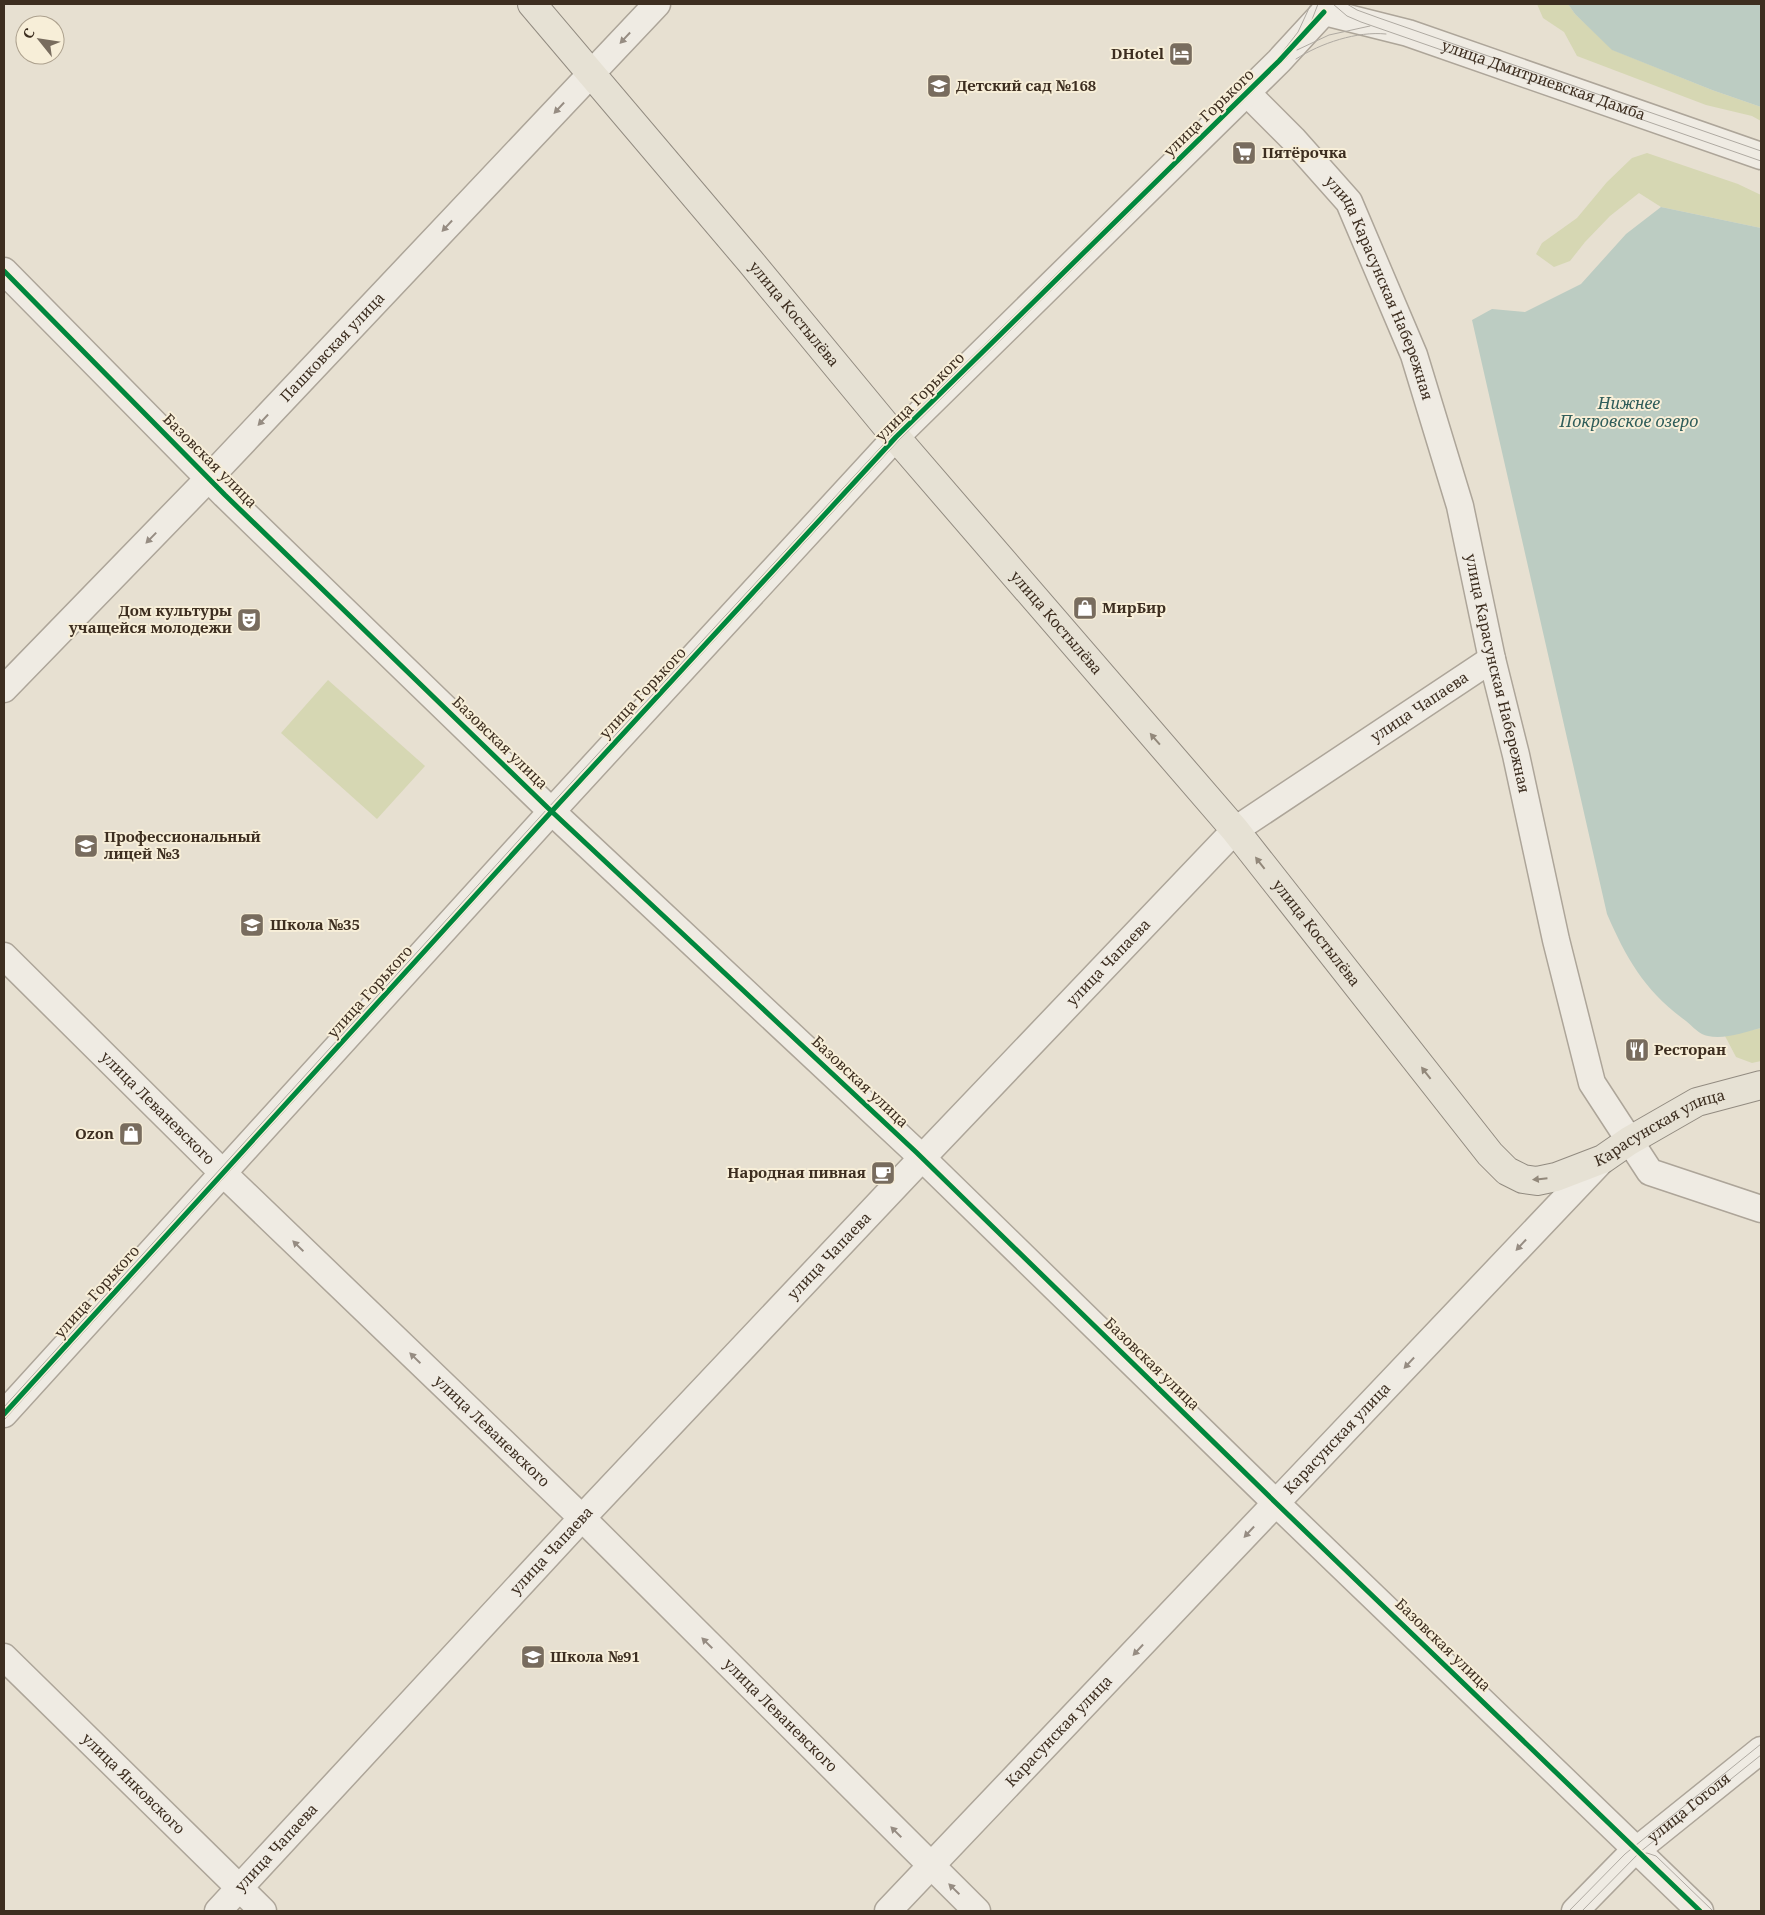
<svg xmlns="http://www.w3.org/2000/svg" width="1765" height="1915" font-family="'Noto Serif',serif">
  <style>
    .green { fill: #d6d7b3 }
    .water { fill: #bcccc2 }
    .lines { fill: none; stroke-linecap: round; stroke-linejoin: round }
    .minor-casing { stroke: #ada599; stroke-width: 29 }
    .major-casing { stroke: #928b80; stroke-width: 30 }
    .minor { stroke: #efebe3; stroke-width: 26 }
    .major { stroke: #e6e1d4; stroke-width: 28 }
    .tram { stroke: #afaaa2; stroke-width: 1 }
    .cycleway-casing { stroke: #f7eed8; stroke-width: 8 }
    .cycleway { stroke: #00873e; stroke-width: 5 }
    .oneway { fill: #968c82 }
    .oneway2 { fill: #92887a }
    .labels { text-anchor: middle; stroke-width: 4; stroke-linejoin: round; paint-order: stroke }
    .poi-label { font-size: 15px; font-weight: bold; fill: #3d2e20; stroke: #f7eed8; text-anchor: start }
    .street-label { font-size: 15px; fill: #3d2e20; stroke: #f7eed8 }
    .water-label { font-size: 16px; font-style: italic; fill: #2f5d5a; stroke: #f7eed8 }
  </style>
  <rect width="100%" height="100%" fill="#e7e0d1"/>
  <g class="green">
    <polygon points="1537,4 1568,4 1575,14 1613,50 1712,90 1761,107 1761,121 1752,116 1706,105 1577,56 1564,32 1543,18"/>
    <polygon points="1647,153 1738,184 1761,195 1761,228 1661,207 1639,193 1610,216 1585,242 1570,261 1554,267 1536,254 1542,243 1577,218 1607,182 1632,158"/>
    <polygon points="328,680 425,766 377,819 281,733"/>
    <polygon points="1761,1028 1761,1061 1752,1063 1736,1057 1725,1036"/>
  </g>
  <g class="water">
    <polygon points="1568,4 1761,4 1761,107 1712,90 1612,50 1575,14"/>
    <path d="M1661 207 1761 228V1028C1745 1032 1724 1040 1708 1036 1700 1035 1692 1026 1686 1021 1645 991 1627 960 1607 914L1472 320 1492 309 1525 312 1581 284 1626 234Z"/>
  </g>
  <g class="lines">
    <defs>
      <g id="minor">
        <path id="s1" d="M1324 12 1408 33 1761 156"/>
        <path id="s2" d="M1247 93 1293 139 1349 202 1414 355 1460 506 1492 659 1516 755 1556 940 1592 1083 1650 1172 1761 1209"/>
        <polyline points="4,271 225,495 548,808 916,1152 1276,1503 1700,1911"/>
        <path id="s3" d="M4 689 209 478 657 4"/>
        <path id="s4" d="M4 956 225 1175 582 1518 977 1911"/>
        <polyline points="4,1414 541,823 896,437 1279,61 1324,12"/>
        <path id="s5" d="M4 1657 263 1911"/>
        <path id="s6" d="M218 1911 582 1518 922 1158 1235 830 1492 659"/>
        <path id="s7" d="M888 1911 1603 1159"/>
        <path id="s8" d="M1575 1911 1628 1857 1761 1750"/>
      </g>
      <g id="major">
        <path id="s9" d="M532 4 750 261 893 434 1235 830 1490 1154 1507 1171 1523 1179 1537 1181 1556 1177 1603 1159 1629 1141 1697 1102 1761 1085"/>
      </g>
    </defs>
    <use href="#minor" class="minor-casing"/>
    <use href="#major" class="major-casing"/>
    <use href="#minor" class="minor"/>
    <use href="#major" class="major"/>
    <g class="tram">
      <polyline points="1333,4 1347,16 1361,22 1761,161"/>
      <polyline points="1347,4 1357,10 1379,18 1761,151"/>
      <polyline points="1297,50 1329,35 1370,26"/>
      <polyline points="1277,59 1298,32 1311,4"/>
      <path d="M1296 59C1321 43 1357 31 1386 34"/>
      <polyline points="4,1407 548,808 893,434 1263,72"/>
      <polyline points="4,1420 554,814 899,440 1287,58 1308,30 1318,4"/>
      <polyline points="1637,1855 1647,1853 1656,1856 1713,1911"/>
      <polyline points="1569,1911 1625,1854 1761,1744"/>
      <polyline points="1582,1911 1640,1852 1761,1755"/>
    </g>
    <defs>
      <g id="cycleway">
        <polyline points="4,271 225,495 548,808 916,1152 1276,1503 1700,1911"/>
        <polyline points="4,1414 541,823 896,437 1279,61 1324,12"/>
      </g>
    </defs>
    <use href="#cycleway" class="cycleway-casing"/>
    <use href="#cycleway" class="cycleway"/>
  </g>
  <defs><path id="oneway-solid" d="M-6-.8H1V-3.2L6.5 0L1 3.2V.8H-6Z" transform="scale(1.25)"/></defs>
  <g class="oneway">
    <use href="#oneway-solid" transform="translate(625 38) rotate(133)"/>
    <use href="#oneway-solid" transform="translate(559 108) rotate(133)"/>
    <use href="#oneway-solid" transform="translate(447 226) rotate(133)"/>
    <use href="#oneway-solid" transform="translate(263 420) rotate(133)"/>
    <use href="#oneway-solid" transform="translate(151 538) rotate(134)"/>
    <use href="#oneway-solid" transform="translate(1521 1245) rotate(133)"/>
    <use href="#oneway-solid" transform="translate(298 1246) rotate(-136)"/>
    <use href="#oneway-solid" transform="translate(415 1358) rotate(-136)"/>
    <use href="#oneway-solid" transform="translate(1409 1363) rotate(133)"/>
    <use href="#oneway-solid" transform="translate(1249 1532) rotate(133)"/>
    <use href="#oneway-solid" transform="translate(707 1643) rotate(-135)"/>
    <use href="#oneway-solid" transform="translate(1138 1650) rotate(133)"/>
    <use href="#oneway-solid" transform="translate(896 1832) rotate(-135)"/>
    <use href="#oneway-solid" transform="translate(954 1889) rotate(-136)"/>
  </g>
  <g class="oneway2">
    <use href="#oneway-solid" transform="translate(1155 739) rotate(-131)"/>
    <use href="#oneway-solid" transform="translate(1260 863) rotate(-128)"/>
    <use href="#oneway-solid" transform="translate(1426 1073) rotate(-128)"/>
    <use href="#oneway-solid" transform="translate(1540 1179) rotate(174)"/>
  </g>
  <defs>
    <symbol id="hotel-square" viewBox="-11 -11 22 22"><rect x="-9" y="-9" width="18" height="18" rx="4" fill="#786c5e" stroke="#f7eed8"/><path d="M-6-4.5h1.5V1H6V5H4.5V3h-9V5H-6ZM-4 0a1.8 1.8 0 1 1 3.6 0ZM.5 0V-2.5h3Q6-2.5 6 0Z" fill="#fff"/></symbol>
    <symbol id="school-square" viewBox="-11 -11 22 22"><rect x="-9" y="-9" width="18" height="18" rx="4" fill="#786c5e" stroke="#f7eed8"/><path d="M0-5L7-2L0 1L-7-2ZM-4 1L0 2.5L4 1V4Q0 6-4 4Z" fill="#fff"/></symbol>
    <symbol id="supermarket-square" viewBox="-11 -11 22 22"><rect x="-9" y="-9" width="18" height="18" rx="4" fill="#786c5e" stroke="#f7eed8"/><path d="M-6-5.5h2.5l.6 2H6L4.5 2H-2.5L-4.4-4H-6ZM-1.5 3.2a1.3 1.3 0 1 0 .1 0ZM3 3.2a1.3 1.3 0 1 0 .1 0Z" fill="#fff"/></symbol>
    <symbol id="shop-square" viewBox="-11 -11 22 22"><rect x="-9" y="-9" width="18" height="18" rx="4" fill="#786c5e" stroke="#f7eed8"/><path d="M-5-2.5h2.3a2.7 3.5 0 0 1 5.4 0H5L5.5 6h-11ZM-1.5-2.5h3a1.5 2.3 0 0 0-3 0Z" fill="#fff"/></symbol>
    <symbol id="theatre-square" viewBox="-11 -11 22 22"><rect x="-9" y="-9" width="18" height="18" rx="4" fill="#786c5e" stroke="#f7eed8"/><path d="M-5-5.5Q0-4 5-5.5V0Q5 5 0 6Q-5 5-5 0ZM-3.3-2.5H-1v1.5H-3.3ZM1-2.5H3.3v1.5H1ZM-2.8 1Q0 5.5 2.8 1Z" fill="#fff"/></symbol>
    <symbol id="university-square" viewBox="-11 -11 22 22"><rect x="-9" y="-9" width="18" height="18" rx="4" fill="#786c5e" stroke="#f7eed8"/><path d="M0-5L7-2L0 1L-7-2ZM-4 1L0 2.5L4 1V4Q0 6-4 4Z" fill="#fff"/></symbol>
    <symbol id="restaurant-square" viewBox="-11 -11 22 22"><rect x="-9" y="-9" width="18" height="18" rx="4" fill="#786c5e" stroke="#f7eed8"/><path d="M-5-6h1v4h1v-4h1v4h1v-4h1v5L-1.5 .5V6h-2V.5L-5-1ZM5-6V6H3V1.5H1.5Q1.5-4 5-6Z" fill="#fff"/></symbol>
    <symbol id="cafe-square" viewBox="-11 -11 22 22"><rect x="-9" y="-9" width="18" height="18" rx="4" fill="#786c5e" stroke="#f7eed8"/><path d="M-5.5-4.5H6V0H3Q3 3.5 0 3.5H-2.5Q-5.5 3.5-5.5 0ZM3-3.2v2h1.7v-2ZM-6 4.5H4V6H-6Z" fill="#fff"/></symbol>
  </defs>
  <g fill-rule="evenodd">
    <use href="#hotel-square" x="1167" y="40" width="28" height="28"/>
    <use href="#school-square" x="925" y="72" width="28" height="28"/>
    <use href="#supermarket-square" x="1230" y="139" width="28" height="28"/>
    <use href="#shop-square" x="1071" y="594" width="28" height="28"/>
    <use href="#theatre-square" x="235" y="606" width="28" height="28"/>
    <use href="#university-square" x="72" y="832" width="28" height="28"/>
    <use href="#school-square" x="238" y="911" width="28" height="28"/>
    <use href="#restaurant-square" x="1623" y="1036" width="28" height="28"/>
    <use href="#shop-square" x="117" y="1120" width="28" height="28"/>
    <use href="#cafe-square" x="869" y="1159" width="28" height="28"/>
    <use href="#school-square" x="519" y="1643" width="28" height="28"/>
  </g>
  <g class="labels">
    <g class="poi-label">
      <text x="1164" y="59" text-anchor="end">DHotel</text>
      <text x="956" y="91">Детский сад №168</text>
      <text x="1262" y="158">Пятёрочка</text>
      <text x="1102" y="613">МирБир</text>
      <text x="232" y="616" text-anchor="end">Дом культуры<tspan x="232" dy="17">учащейся молодежи</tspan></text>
      <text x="104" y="842">Профессиональный<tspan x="104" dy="17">лицей №3</tspan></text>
      <text x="270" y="930">Школа №35</text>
      <text x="1654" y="1055">Ресторан</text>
      <text x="114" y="1139" text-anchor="end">Ozon</text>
      <text x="866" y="1178" text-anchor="end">Народная пивная</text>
      <text x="550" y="1662">Школа №91</text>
    </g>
    <g class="street-label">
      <text dy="5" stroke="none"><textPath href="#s1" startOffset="230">улица Дмитриевская Дамба</textPath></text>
      <text transform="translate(1209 113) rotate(-44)" y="5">улица Горького</text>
      <text dy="5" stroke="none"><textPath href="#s2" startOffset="240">улица Карасунская Набережная</textPath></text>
      <text dy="5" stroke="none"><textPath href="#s9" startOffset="406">улица Костылёва</textPath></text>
      <text dy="5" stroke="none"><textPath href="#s3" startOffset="474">Пашковская улица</textPath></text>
      <text transform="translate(920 397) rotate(-45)" y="5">улица Горького</text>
      <text transform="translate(210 461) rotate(45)" y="5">Базовская улица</text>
      <text dy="5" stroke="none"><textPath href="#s9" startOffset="811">улица Костылёва</textPath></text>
      <text dy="5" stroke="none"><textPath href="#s2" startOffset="645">улица Карасунская Набережная</textPath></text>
      <text transform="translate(643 693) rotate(-47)" y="5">улица Горького</text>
      <text dy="5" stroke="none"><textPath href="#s6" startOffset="1706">улица Чапаева</textPath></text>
      <text transform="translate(500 743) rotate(44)" y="5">Базовская улица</text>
      <text dy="5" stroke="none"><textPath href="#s9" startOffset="1216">улица Костылёва</textPath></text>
      <text dy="5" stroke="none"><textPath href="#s6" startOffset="1301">улица Чапаева</textPath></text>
      <text transform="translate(370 992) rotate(-48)" y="5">улица Горького</text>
      <text transform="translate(860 1082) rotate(43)" y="5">Базовская улица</text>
      <text dy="5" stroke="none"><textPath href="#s4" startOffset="216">улица Леваневского</textPath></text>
      <text dy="5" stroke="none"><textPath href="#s9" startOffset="1688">Карасунская улица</textPath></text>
      <text dy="5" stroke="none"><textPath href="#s6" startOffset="896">улица Чапаева</textPath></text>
      <text transform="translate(97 1292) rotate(-48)" y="5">улица Горького</text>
      <text transform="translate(1152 1364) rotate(44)" y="5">Базовская улица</text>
      <text dy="5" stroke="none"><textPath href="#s4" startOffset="681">улица Леваневского</textPath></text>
      <text dy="5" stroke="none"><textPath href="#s7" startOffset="652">Карасунская улица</textPath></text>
      <text dy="5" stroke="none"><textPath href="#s6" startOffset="491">улица Чапаева</textPath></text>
      <text transform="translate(1443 1645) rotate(44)" y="5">Базовская улица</text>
      <text dy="5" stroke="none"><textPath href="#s4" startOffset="1086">улица Леваневского</textPath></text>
      <text dy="5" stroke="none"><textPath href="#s7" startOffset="248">Карасунская улица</textPath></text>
      <text dy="5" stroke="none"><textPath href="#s5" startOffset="181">улица Янковского</textPath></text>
      <text dy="5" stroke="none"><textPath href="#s8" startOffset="154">улица Гоголя</textPath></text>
      <text dy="5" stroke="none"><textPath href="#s6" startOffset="86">улица Чапаева</textPath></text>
    </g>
    <g class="water-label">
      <text x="1629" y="409">Нижнее<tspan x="1629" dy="18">Покровское озеро</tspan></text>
    </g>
  </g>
  <rect width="1765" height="1915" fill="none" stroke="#3d2e20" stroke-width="10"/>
  <g transform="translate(40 40) rotate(300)"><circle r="24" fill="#f7eed8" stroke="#ada18e"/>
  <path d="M0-4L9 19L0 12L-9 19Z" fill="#786c5e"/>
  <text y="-8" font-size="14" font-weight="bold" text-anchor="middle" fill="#3d2e20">С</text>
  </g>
</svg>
